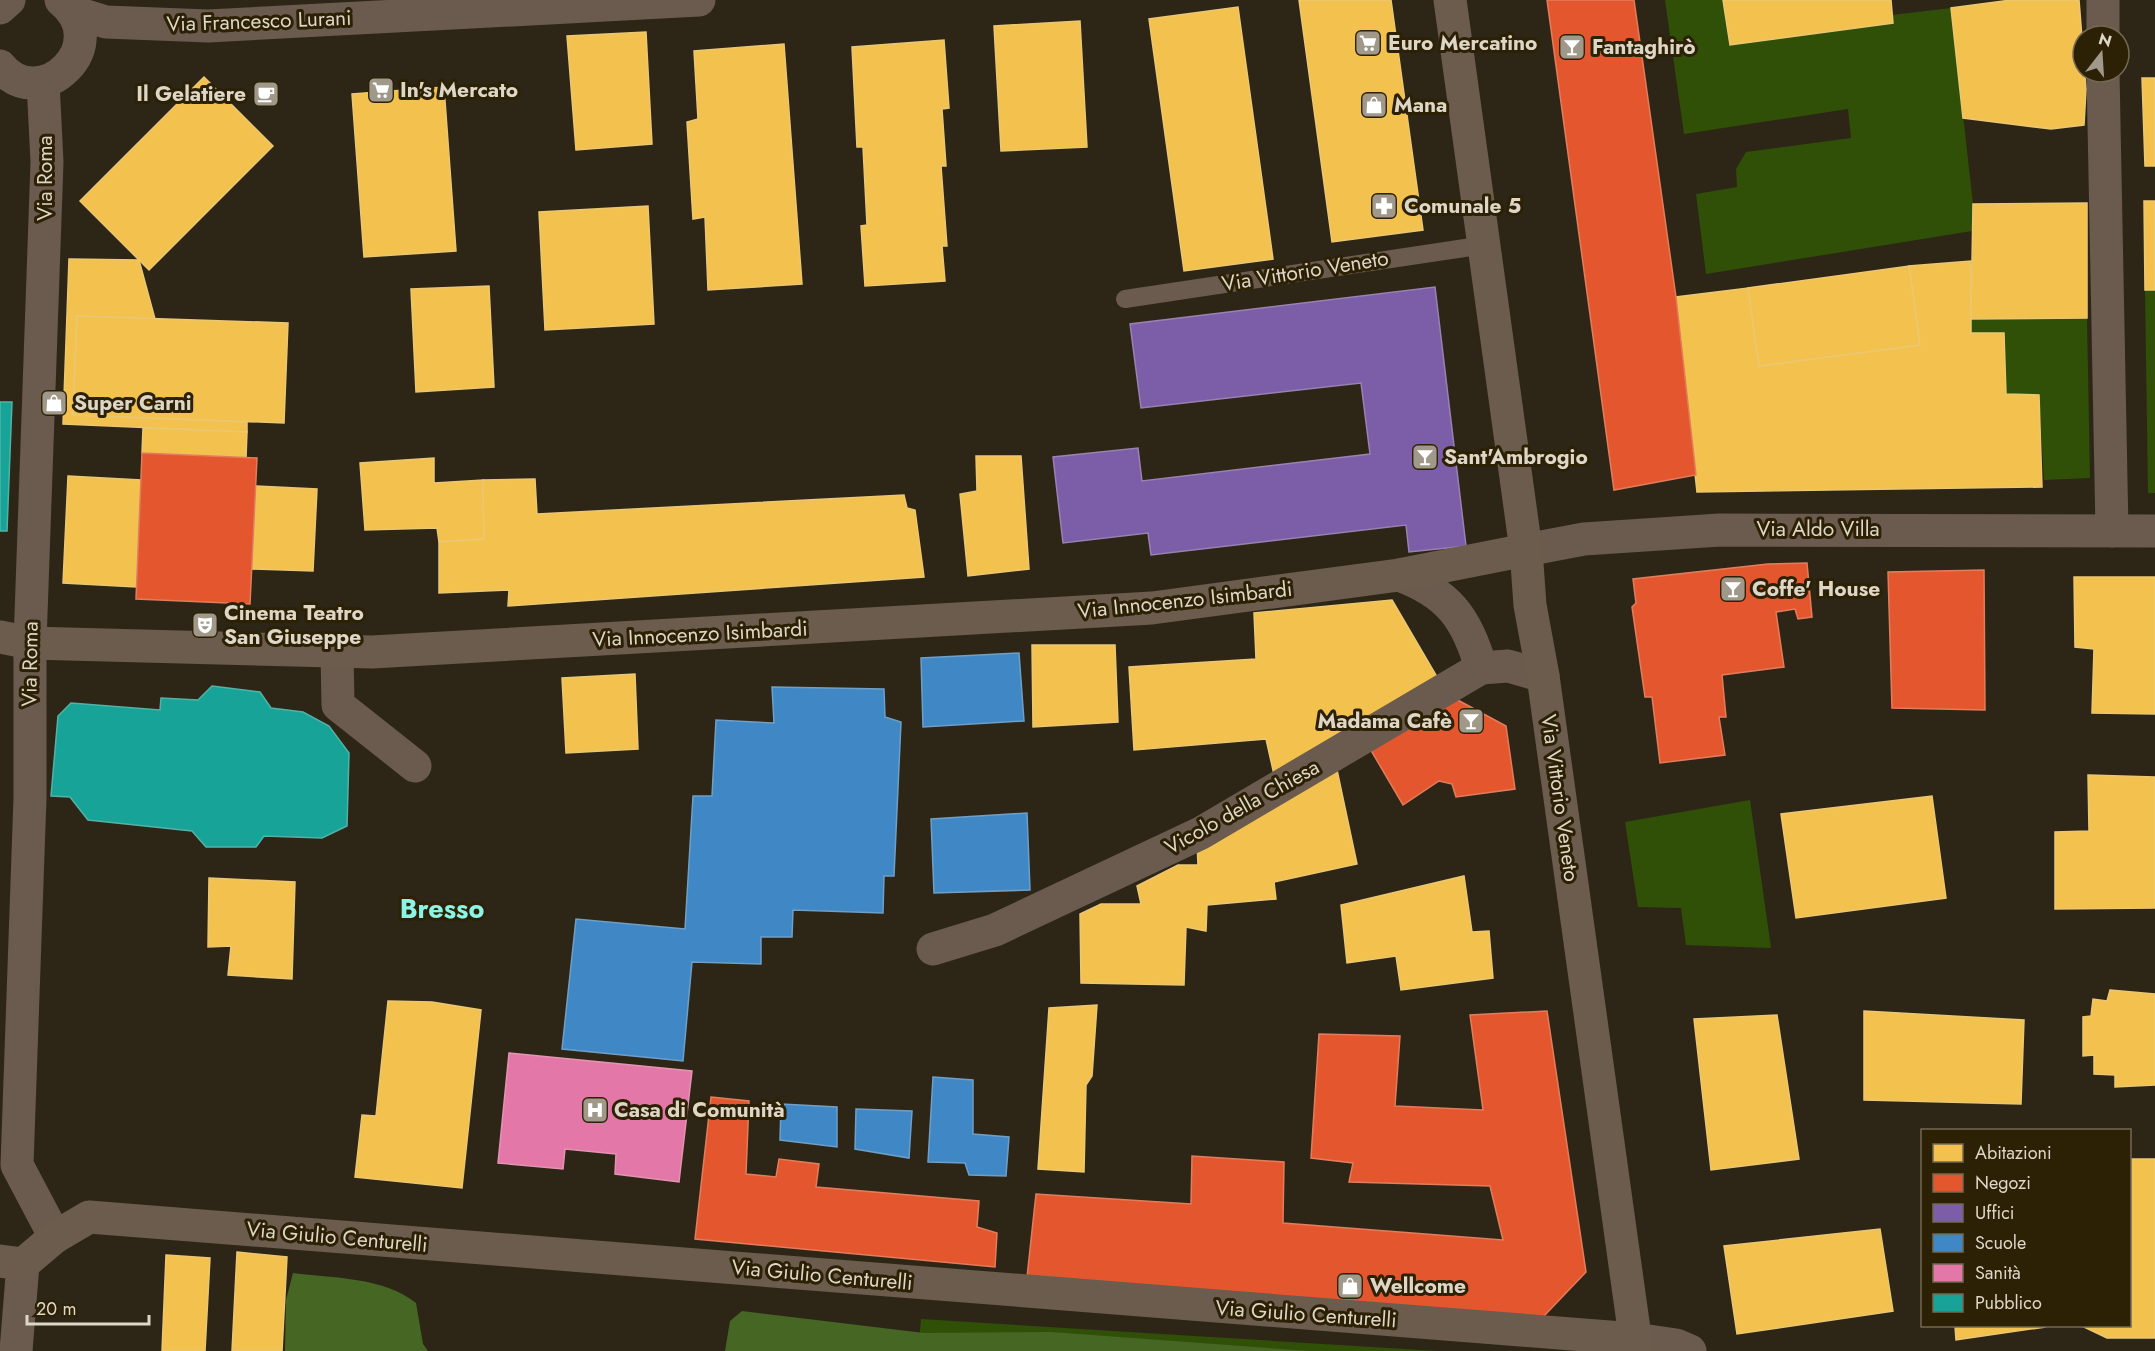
<svg xmlns="http://www.w3.org/2000/svg" width="2155" height="1351" font-family="Jost,sans-serif">
  <style>
    .green { fill: #305007 }
    .forest { fill: #466724 }
    .homes { fill: #f2c14e; stroke: #ecc772; stroke-width: 1.5 }
    .shops { fill: #e4572e; stroke: #e27d5c; stroke-width: 1.5 }
    .offices { fill: #7b5ea7; stroke: #9982b1; stroke-width: 1.5 }
    .schools { fill: #3f88c5; stroke: #6f9fc6; stroke-width: 1.5 }
    .health { fill: #e377a8; stroke: #e294b1; stroke-width: 1.5 }
    .public { fill: #17a398; stroke: #53b2a6; stroke-width: 1.5 }
    .lines { fill: none; stroke-linecap: round; stroke-linejoin: round }
    .lane { stroke: #6a5b4e; stroke-width: 18 }
    .street { stroke: #6a5b4e; stroke-width: 33 }
    .secondary { stroke: #6c5c4d; stroke-width: 33 }
    .labels { text-anchor: middle; stroke-width: 6; stroke-linejoin: round; paint-order: stroke }
    .street-label { font-size: 21px; fill: #ded6c7; stroke: #2c2005 }
    .poi-label { font-size: 21px; font-weight: bold; fill: #ded6c7; stroke: #2c2005; text-anchor: start }
    .district-label { font-size: 27px; font-weight: bold; fill: #8bf4e6; stroke: #2c2005 }
  </style>
  <rect width="100%" height="100%" fill="#2d2617"/>
  <g class="green">
    <polygon points="1665,0 1723,0 1731,45 1893,23 1892,15 1951,8 1973,204 1972,231 1706,274 1696,194 1737,187 1736,169 1746,152 1851,138 1848,109 1684,134"/>
    <polygon points="2145,290 2155,290 2155,493 2148,493"/>
    <polygon points="2087,318 2090,478 2044,480 2039,395 2006,394 2004,333 1971,333 1971,319"/>
    <polygon points="1750,800 1771,948 1686,945 1681,908 1638,907 1625,822"/>
    <polygon points="921,1319 1436,1351 918,1351"/>
  </g>
  <g class="forest">
    <path d="M293 1273C332 1278 384 1277 416 1303L423 1344 428 1351H285L286 1300Z"/>
    <polygon points="742,1311 924,1333 1051,1332 1309,1351 725,1351 730,1321"/>
  </g>
  <g class="homes">
    <polygon points="1299,0 1391,0 1423,230 1332,242"/>
    <polygon points="1723,0 1891,0 1893,23 1730,45"/>
    <polygon points="2011,0 2079,0 2086,89 2084,125 2051,129 1963,118 1951,8"/>
    <polygon points="1238,7 1273,259 1184,271 1149,19"/>
    <polygon points="1080,21 1087,147 1001,151 994,26"/>
    <polygon points="646,32 652,144 576,150 567,36"/>
    <polygon points="944,40 949,108 942,109 946,166 941,166 947,246 942,246 945,281 865,286 861,226 867,225 863,147 857,147 852,47"/>
    <polygon points="784,44 802,284 708,290 705,217 693,219 687,122 698,119 694,51"/>
    <polygon points="204,77 273,146 149,270 80,201"/>
    <polygon points="2142,78 2155,78 2155,166 2145,166"/>
    <polygon points="444,87 456,251 364,257 352,94"/>
    <polygon points="2144,201 2155,201 2155,290 2145,290"/>
    <polygon points="2087,203 2087,318 1971,319 1973,204"/>
    <polygon points="648,206 654,324 545,330 539,212"/>
    <polygon points="69,259 139,260 155,319 77,316 73,415 247,422 247,432 63,424"/>
    <polygon points="1971,261 1971,333 2004,333 2006,394 2039,395 2042,487 1697,492 1676,297 1748,288 1759,366 1920,345 1909,266"/>
    <polygon points="1909,266 1920,345 1759,366 1748,288"/>
    <polygon points="489,286 494,387 416,392 411,289"/>
    <polygon points="77,316 288,323 284,423 73,415"/>
    <polygon points="143,428 247,432 246,458 142,453"/>
    <polygon points="976,456 1021,456 1029,569 968,576 960,494 977,491"/>
    <polygon points="434,458 434,483 483,480 484,539 439,542 437,528 365,530 360,463"/>
    <polygon points="68,476 141,480 136,587 63,583"/>
    <polygon points="535,479 537,514 904,495 907,508 915,510 924,577 508,606 509,590 439,593 439,542 484,539 483,480"/>
    <polygon points="256,486 317,489 313,571 252,569"/>
    <polygon points="2074,577 2155,577 2155,714 2092,713 2094,649 2075,647"/>
    <polygon points="1392,600 1440,682 1275,779 1266,739 1134,750 1129,667 1256,659 1254,613"/>
    <polygon points="1032,645 1115,645 1118,722 1033,727"/>
    <polygon points="635,674 638,749 566,753 562,678"/>
    <polygon points="1337,770 1357,864 1274,882 1276,899 1207,905 1206,931 1186,927 1184,985 1081,983 1080,914 1101,904 1141,904 1137,886 1178,865 1198,865 1197,842"/>
    <polygon points="2088,775 2155,777 2155,908 2055,909 2055,832 2089,831"/>
    <polygon points="1932,796 1946,898 1796,918 1781,814"/>
    <polygon points="1464,876 1472,932 1489,931 1493,978 1401,990 1396,956 1347,963 1341,905"/>
    <polygon points="209,878 295,882 292,979 228,975 231,946 208,947"/>
    <polygon points="2110,990 2155,994 2155,1085 2115,1087 2115,1075 2094,1074 2094,1055 2083,1056 2083,1017 2091,1016 2093,999 2107,1001"/>
    <polygon points="388,1001 432,1002 481,1010 462,1188 355,1177 362,1115 376,1116"/>
    <polygon points="1097,1005 1092,1076 1086,1085 1084,1172 1038,1169 1049,1008"/>
    <polygon points="1864,1011 2024,1020 2021,1104 1864,1100"/>
    <polygon points="1777,1015 1799,1159 1711,1170 1694,1019"/>
    <polygon points="2130,1159 2155,1159 2155,1338 2107,1338 2082,1326 2130,1326"/>
    <polygon points="1880,1229 1893,1311 1737,1334 1724,1246"/>
    <polygon points="237,1252 287,1257 282,1351 232,1351"/>
    <polygon points="166,1255 210,1258 205,1351 162,1351"/>
    <polygon points="1955,1326 2045,1326 2045,1327 1956,1340"/>
  </g>
  <g class="shops">
    <polygon points="1547,0 1634,0 1676,297 1696,475 1614,490"/>
    <polygon points="142,453 257,458 250,604 136,599"/>
    <polygon points="1807,563 1812,617 1798,619 1795,609 1776,612 1784,667 1722,675 1726,717 1719,717 1725,755 1660,763 1652,697 1645,697 1632,607 1636,603 1633,579 1768,564"/>
    <polygon points="1984,570 1985,710 1892,708 1888,572"/>
    <polygon points="1454,698 1506,726 1515,789 1456,797 1452,784 1439,781 1403,805 1369,747"/>
    <polygon points="1547,1011 1586,1272 1543,1317 1027,1277 1036,1194 1191,1204 1192,1156 1284,1162 1283,1223 1503,1240 1490,1186 1349,1182 1353,1163 1311,1158 1319,1034 1400,1036 1395,1106 1483,1110 1470,1015"/>
    <polygon points="711,1097 749,1101 746,1174 776,1177 779,1159 819,1164 816,1187 979,1201 977,1227 997,1233 995,1267 695,1239"/>
  </g>
  <polygon class="offices" points="1435,287 1466,546 1409,552 1406,525 1151,555 1148,533 1063,543 1053,457 1138,448 1142,481 1370,454 1361,383 1141,408 1130,324"/>
  <g class="schools">
    <polygon points="1019,653 1024,721 923,727 921,658"/>
    <polygon points="772,687 884,689 885,717 901,722 894,876 884,876 883,913 793,910 792,937 761,937 761,964 692,962 683,1061 562,1049 576,919 685,929 693,796 712,796 716,720 774,723"/>
    <polygon points="1027,813 1030,890 934,893 931,819"/>
    <polygon points="933,1077 973,1080 973,1134 1009,1137 1006,1176 969,1175 965,1163 928,1162"/>
    <polygon points="781,1104 837,1107 837,1147 780,1140"/>
    <polygon points="856,1109 912,1111 909,1158 855,1149"/>
  </g>
  <polygon class="health" points="509,1053 692,1071 679,1182 615,1174 616,1154 565,1149 563,1169 498,1163"/>
  <g class="public">
    <polygon points="0,402 12,402 7,531 0,531"/>
    <polygon points="212,686 260,692 271,708 303,712 329,726 349,753 347,826 322,838 264,836 256,847 206,847 192,831 88,820 70,797 51,796 58,716 71,703 160,710 161,698 198,700"/>
  </g>
  <g class="lines">
    <polyline class="lane" points="1125,299 1485,245"/>
    <g class="street">
      <polyline points="2103,0 2103,36"/>
      <polyline points="0,8 9,0"/>
      <polyline points="73,12 106,22 208,26 699,0"/>
      <path d="M0 66C40 116 116 44 61 0"/>
      <polyline points="2103,72 2112,531"/>
      <polyline points="43,82 47,162 30,643 30,798 17,1165 55,1237"/>
      <polyline points="1526,550 1584,539 1720,530 2155,531"/>
      <path d="M1399 575C1448 593 1467 618 1481 668"/>
      <polyline points="337,652 338,705 415,766"/>
      <polyline points="933,949 995,930 1201,833 1481,668 1508,666 1543,676"/>
      <polyline points="1635,1339 1676,1345 1690,1351"/>
      <polyline points="16,1351 23,1264"/>
    </g>
    <g class="secondary">
      <polyline points="1450,0 1526,550 1530,605 1543,676 1637,1351"/>
      <polyline points="0,637 30,643 372,652 1152,608 1399,575 1526,550"/>
      <polyline points="0,1261 23,1264 55,1237 89,1217 1635,1339"/>
    </g>
  </g>
  <defs>
    <symbol id="supermarket-square" viewBox="-11 -11 22 22"><rect x="-9" y="-9" width="18" height="18" rx="4" fill="#a09889" stroke="#2c2005"/><path d="M-6-5.5h2.5l.6 2H6L4.5 2H-2.5L-4.4-4H-6ZM-1.5 3.2a1.3 1.3 0 1 0 .1 0ZM3 3.2a1.3 1.3 0 1 0 .1 0Z" fill="#fff"/></symbol>
    <symbol id="bar-square" viewBox="-11 -11 22 22"><rect x="-9" y="-9" width="18" height="18" rx="4" fill="#a09889" stroke="#2c2005"/><path d="M-6-5H6L.8 .8V4.5H3.5V6h-7V4.5H-.8V.8Z" fill="#fff"/></symbol>
    <symbol id="cafe-square" viewBox="-11 -11 22 22"><rect x="-9" y="-9" width="18" height="18" rx="4" fill="#a09889" stroke="#2c2005"/><path d="M-5.5-4.5H6V0H3Q3 3.5 0 3.5H-2.5Q-5.5 3.5-5.5 0ZM3-3.2v2h1.7v-2ZM-6 4.5H4V6H-6Z" fill="#fff"/></symbol>
    <symbol id="shop-square" viewBox="-11 -11 22 22"><rect x="-9" y="-9" width="18" height="18" rx="4" fill="#a09889" stroke="#2c2005"/><path d="M-5-2.5h2.3a2.7 3.5 0 0 1 5.4 0H5L5.5 6h-11ZM-1.5-2.5h3a1.5 2.3 0 0 0-3 0Z" fill="#fff"/></symbol>
    <symbol id="pharmacy-square" viewBox="-11 -11 22 22"><rect x="-9" y="-9" width="18" height="18" rx="4" fill="#a09889" stroke="#2c2005"/><path d="M-2-6h4v4h4v4h-4v4h-4v-4h-4v-4h4Z" fill="#fff"/></symbol>
    <symbol id="theatre-square" viewBox="-11 -11 22 22"><rect x="-9" y="-9" width="18" height="18" rx="4" fill="#a09889" stroke="#2c2005"/><path d="M-5-5.5Q0-4 5-5.5V0Q5 5 0 6Q-5 5-5 0ZM-3.3-2.5H-1v1.5H-3.3ZM1-2.5H3.3v1.5H1ZM-2.8 1Q0 5.5 2.8 1Z" fill="#fff"/></symbol>
    <symbol id="hospital-square" viewBox="-11 -11 22 22"><rect x="-9" y="-9" width="18" height="18" rx="4" fill="#a09889" stroke="#2c2005"/><path d="M-5-5h3v3.5h4V-5h3V5h-3V1.5h-4V5h-3Z" fill="#fff"/></symbol>
  </defs>
  <g fill-rule="evenodd">
    <use href="#supermarket-square" x="1353" y="28" width="30" height="30"/>
    <use href="#bar-square" x="1557" y="32" width="30" height="30"/>
    <use href="#supermarket-square" x="366" y="75" width="30" height="30"/>
    <use href="#cafe-square" x="251" y="79" width="30" height="30"/>
    <use href="#shop-square" x="1359" y="90" width="30" height="30"/>
    <use href="#pharmacy-square" x="1369" y="191" width="30" height="30"/>
    <use href="#shop-square" x="39" y="388" width="30" height="30"/>
    <use href="#bar-square" x="1410" y="442" width="30" height="30"/>
    <use href="#bar-square" x="1718" y="574" width="30" height="30"/>
    <use href="#theatre-square" x="190" y="610" width="30" height="30"/>
    <use href="#bar-square" x="1456" y="706" width="30" height="30"/>
    <use href="#hospital-square" x="580" y="1095" width="30" height="30"/>
    <use href="#shop-square" x="1335" y="1271" width="30" height="30"/>
  </g>
  <g class="labels">
    <g class="street-label">
      <text transform="translate(259 21) rotate(-2)" y="7">Via Francesco Lurani</text>
      <text transform="translate(45 178) rotate(-90)" y="7">Via Roma</text>
      <text transform="translate(1305 271) rotate(-9)" y="7">Via Vittorio Veneto</text>
      <text x="1818" y="536">Via Aldo Villa</text>
      <text transform="translate(1185 600) rotate(-6)" y="7">Via Innocenzo Isimbardi</text>
      <text transform="translate(700 634) rotate(-3)" y="7">Via Innocenzo Isimbardi</text>
      <text transform="translate(30 664) rotate(-89)" y="7">Via Roma</text>
      <text transform="translate(1560 798) rotate(82)" y="7">Via Vittorio Veneto</text>
      <text transform="translate(1242 807) rotate(-29)" y="7">Vicolo della Chiesa</text>
      <text transform="translate(337 1237) rotate(5)" y="7">Via Giulio Centurelli</text>
      <text transform="translate(822 1275) rotate(5)" y="7">Via Giulio Centurelli</text>
      <text transform="translate(1306 1314) rotate(4)" y="7">Via Giulio Centurelli</text>
    </g>
    <g class="poi-label">
      <text x="1388" y="50">Euro Mercatino</text>
      <text x="1592" y="54">Fantaghirò</text>
      <text x="400" y="97">In's Mercato</text>
      <text x="246" y="101" text-anchor="end">Il Gelatiere</text>
      <text x="1394" y="112">Mana</text>
      <text x="1404" y="213">Comunale 5</text>
      <text x="74" y="410">Super Carni</text>
      <text x="1444" y="464">Sant'Ambrogio</text>
      <text x="1752" y="596">Coffe' House</text>
      <text x="224" y="620">Cinema Teatro<tspan x="224" dy="24">San Giuseppe</tspan></text>
      <text x="1452" y="728" text-anchor="end">Madama Cafè</text>
      <text x="614" y="1117">Casa di Comunità</text>
      <text x="1370" y="1293">Wellcome</text>
    </g>
    <g class="district-label">
      <text x="442" y="918">Bresso</text>
    </g>
  </g>
  <rect x="1921" y="1129" width="210" height="198" fill="#2c2005" stroke="#736953" stroke-width="1.5"/>
  <rect x="1933" y="1144" width="30" height="18" fill="#f2c14e" stroke="#736953" stroke-width="1.5"/>
  <text x="1975" y="1159" font-size="18" fill="#ded6c7">Abitazioni</text>
  <rect x="1933" y="1174" width="30" height="18" fill="#e4572e" stroke="#736953" stroke-width="1.5"/>
  <text x="1975" y="1189" font-size="18" fill="#ded6c7">Negozi</text>
  <rect x="1933" y="1204" width="30" height="18" fill="#7b5ea7" stroke="#736953" stroke-width="1.5"/>
  <text x="1975" y="1219" font-size="18" fill="#ded6c7">Uffici</text>
  <rect x="1933" y="1234" width="30" height="18" fill="#3f88c5" stroke="#736953" stroke-width="1.5"/>
  <text x="1975" y="1249" font-size="18" fill="#ded6c7">Scuole</text>
  <rect x="1933" y="1264" width="30" height="18" fill="#e377a8" stroke="#736953" stroke-width="1.5"/>
  <text x="1975" y="1279" font-size="18" fill="#ded6c7">Sanità</text>
  <rect x="1933" y="1294" width="30" height="18" fill="#17a398" stroke="#736953" stroke-width="1.5"/>
  <text x="1975" y="1309" font-size="18" fill="#ded6c7">Pubblico</text>
  <g transform="translate(2101 54) rotate(17)"><circle r="28" fill="#2c2005" stroke="#736953" stroke-width="1.5"/>
  <path d="M0-4.5L10 22L0 15L-10 22Z" fill="#a09889"/>
  <text y="-9" font-size="16" font-weight="bold" text-anchor="middle" fill="#ded6c7">N</text>
  </g>
  <path d="M27 1315v9h122v-9" fill="none" stroke="#ded6c7" stroke-width="3"/>
  <text x="36" y="1315" font-size="18" fill="#ded6c7" stroke="#2c2005" stroke-width="4.5" paint-order="stroke">20 m</text>
</svg>
